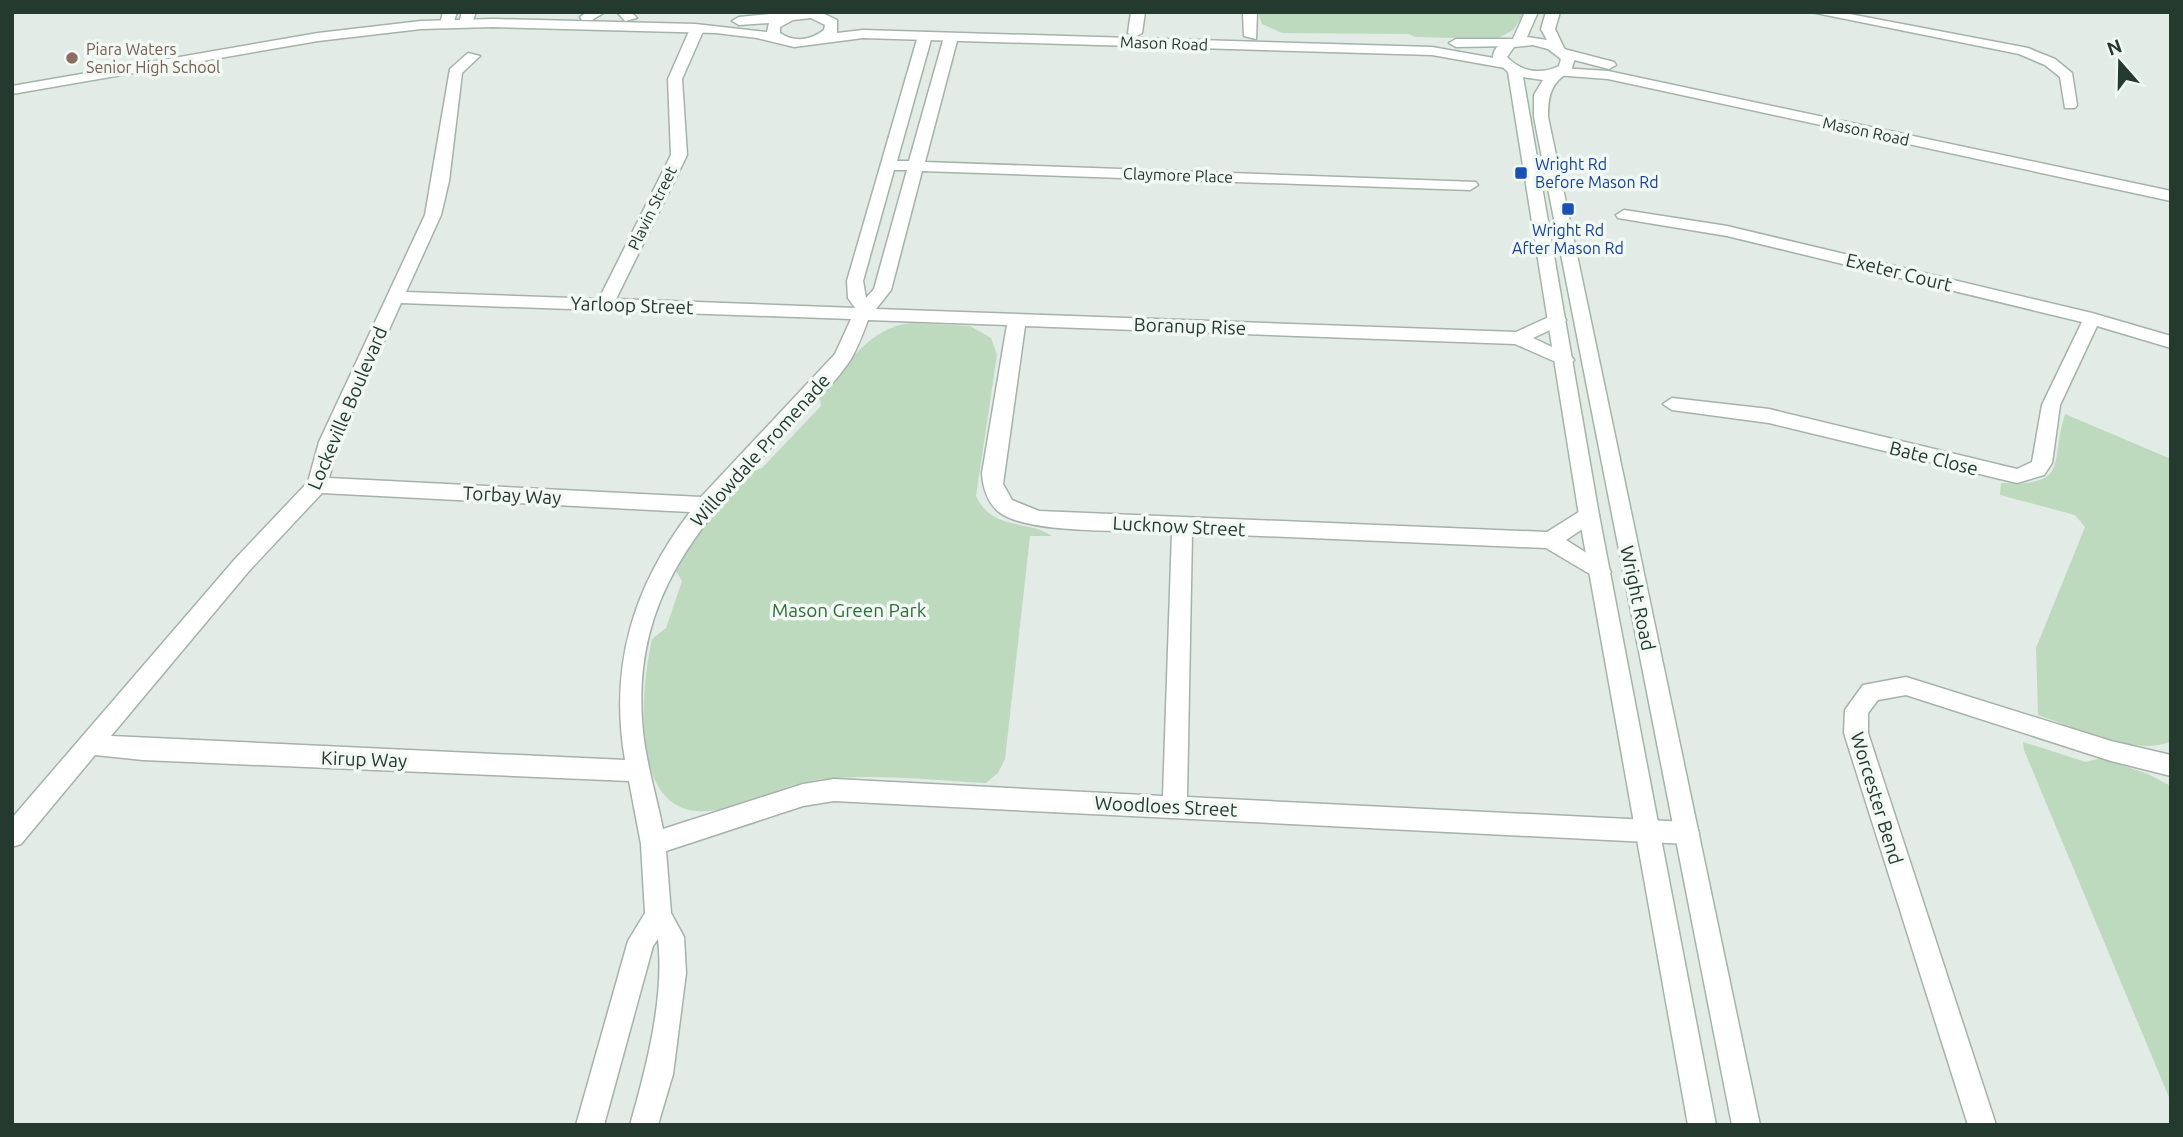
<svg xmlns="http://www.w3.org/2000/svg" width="2183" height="1137" font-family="Ubuntu,sans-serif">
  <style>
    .green { fill: #bddabe }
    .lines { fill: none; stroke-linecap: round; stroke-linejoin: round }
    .minor-casing { stroke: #a5b2ab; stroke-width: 3 }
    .tertiary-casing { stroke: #a5b2ab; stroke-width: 3 }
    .secondary-casing { stroke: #a2b5aa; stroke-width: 3 }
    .minor { fill: #fff; fill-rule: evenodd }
    .tertiary { fill: #fff; fill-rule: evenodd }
    .secondary { fill: #fff; fill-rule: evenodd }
    .education-dot { fill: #8d6e63; stroke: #f2f8f4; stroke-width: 2.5 }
    .transit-dot { fill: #1a4fb4; stroke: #f2f8f4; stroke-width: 2.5 }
    .labels { text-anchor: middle; stroke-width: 7; stroke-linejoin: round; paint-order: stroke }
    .far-street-label { font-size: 16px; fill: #243a2f; stroke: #f2f8f4 }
    .far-education-label { font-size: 16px; fill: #785e54; stroke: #f2f8f4; text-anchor: start }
    .far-transit-label { font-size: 16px; fill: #164399; stroke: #f2f8f4; text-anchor: start }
    .street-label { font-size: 19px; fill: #243a2f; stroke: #f2f8f4 }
    .park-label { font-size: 19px; fill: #326d3c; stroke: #f2f8f4 }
  </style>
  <rect width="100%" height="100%" fill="#e2ebe5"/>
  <g class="green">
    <polygon points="1258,12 1525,12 1513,30 1497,39 1415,37 1408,34 1282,33 1262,24"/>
    <path d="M911 323 970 326 991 338 997 355 976 496C993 532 1028 519 1052 536H1030L1005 759 998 773 986 783C930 780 872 773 816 780 779 785 745 808 709 811 627 819 641 689 652 639L666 628 682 581 676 571C689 541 730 477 762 468L821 406 820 397C845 367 869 327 911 323Z"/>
    <path d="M2065 414 2171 459V741C2139 758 2071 726 2038 715L2036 648 2085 527 2075 515 2000 495 2001 483C2071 486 2049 465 2065 414Z"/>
    <polygon points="2023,742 2086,762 2101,758 2148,774 2171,786 2171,1102 2024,750"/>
  </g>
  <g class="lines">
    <defs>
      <g id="minor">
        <polygon points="443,12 457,12 452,27 440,24"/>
        <polygon points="462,12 476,12 471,26 459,23"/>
        <polygon points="587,12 605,12 592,20 582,20 580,17"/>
        <polygon points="617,12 631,12 637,18 625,21"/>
        <polygon points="1131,12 1145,12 1142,33 1135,37 1128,33"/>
        <polygon points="1243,12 1257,12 1256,39 1244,36"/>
        <polygon points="1811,12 1839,12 2028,48 2055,59 2072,73 2077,105 2075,108 2065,108 2060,77 2045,65 2019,54"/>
        <path d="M697 25 704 29 682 79 687 155 616 299 855 308 848 298 847 281 918 36 925 32 932 36 897 161H909L944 37 951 33 958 37 925 162 1476 182 1478 185 1470 190 922 171 891 290 876 309 1516 332 1551 316H1563L1566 320 1563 324 1533 338 1571 356 1574 360 1571 364 1565 366 1515 344 1025 326 1003 484 1012 500 1039 511 1547 532 1582 510H1596L1599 515 1596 520 1566 540 1607 566 1611 572 1607 578 1600 580 1546 548 1192 533 1187 797 1687 822 1696 825 1699 833 1696 841 1687 844 834 801 803 806 666 851 671 913 684 937 686 973 673 1074 658 1125H630C646 1069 665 997 658 939L653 946 604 1125H576L628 941 645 913 641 844 629 781 143 760 95 755 21 844 12 847V818L235 559 308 482 319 442 425 215 450 69 468 53 480 56 462 73 449 181 441 215 406 292 599 299 671 155 668 79 690 29ZM894 170H907L874 289 866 298 863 281ZM401 303 851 319 835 354 701 497 329 478 339 442ZM868 320 1007 325 982 473C983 488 987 502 999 512 1028 535 1132 530 1172 532L1163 796 834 779 803 784 663 829C656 794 644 756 642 720 634 597 699 526 776 442 799 417 833 387 851 359 858 347 863 333 868 320ZM322 493 690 512C633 587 609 666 625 760L111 736 249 571Z"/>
        <polygon points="1624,210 1727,226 2092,313 2171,336 2171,348 2097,326 2060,405 2052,463 2044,475 2017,483 1769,423 1672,410 1663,404 1672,398 1769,409 2017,469 2032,462 2042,405 2082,322 1727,236 1618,218 1616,215"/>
        <polygon points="1906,677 2111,741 2171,755 2171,776 2111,761 1906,695 1878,700 1868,713 1868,733 1996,1125 1968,1125 1844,733 1845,710 1863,685"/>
      </g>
      <g id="tertiary">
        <path d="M789 12H820L837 20V33L863 30 1432 47 1505 60 1512 64 1505 68 1432 55 863 38 794 47 757 38 716 33 493 27 421 29 318 41 12 94V86L318 33 421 21 493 19 695 24 767 32 769 23 739 25 732 21 739 17ZM811 18 825 25 824 30C811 40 795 43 780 33V27L793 20Z"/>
        <polygon points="1510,39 1515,40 1515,46 1456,47 1449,43 1456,39"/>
        <polygon points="1564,49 1614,62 1616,65 1609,69 1559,56 1557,53"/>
        <polygon points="1560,68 1608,71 2171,191 2171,201 1608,79 1555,75 1553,72"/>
      </g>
      <path id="secondary" d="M1525 12H1538L1527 37 1547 40 1541 29 1546 12H1560L1555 29 1564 48 1575 58 1571 71C1551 82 1548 95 1548 117L1760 1125H1732L1534 117V95L1543 80 1523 77 1599 515 1716 1125H1688L1579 515 1508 72 1493 58C1493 47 1503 40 1513 39ZM1533 45 1548 49 1561 59 1559 66C1541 75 1521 72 1507 57L1514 47Z"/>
    </defs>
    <use href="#minor" class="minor-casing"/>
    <use href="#tertiary" class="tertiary-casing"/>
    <use href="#secondary" class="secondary-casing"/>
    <use href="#minor" class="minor"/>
    <use href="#tertiary" class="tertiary"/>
    <use href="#secondary" class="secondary"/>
  </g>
  <circle class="education-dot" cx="72" cy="58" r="7"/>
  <g class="transit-dot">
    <rect x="1514" y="166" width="14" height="14" rx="3.5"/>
    <rect x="1561" y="202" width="14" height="14" rx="3.5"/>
  </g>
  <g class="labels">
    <g class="far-street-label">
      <text transform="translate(1164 43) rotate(2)" y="6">Mason Road</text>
      <text transform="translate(1866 131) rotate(12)" y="6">Mason Road</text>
      <text transform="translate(1178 175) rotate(2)" y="6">Claymore Place</text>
      <text transform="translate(652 208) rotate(-64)" y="6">Plavin Street</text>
    </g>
    <g class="far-education-label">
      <text x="86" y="55">Piara Waters<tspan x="86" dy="18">Senior High School</tspan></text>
    </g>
    <g class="far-transit-label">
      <text x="1535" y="170">Wright Rd<tspan x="1535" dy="18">Before Mason Rd</tspan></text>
      <text x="1568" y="236" text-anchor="middle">Wright Rd<tspan x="1568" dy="18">After Mason Rd</tspan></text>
    </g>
    <g class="street-label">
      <text transform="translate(1899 272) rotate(14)" y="7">Exeter Court</text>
      <text transform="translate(632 305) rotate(2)" y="7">Yarloop Street</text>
      <text transform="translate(1190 326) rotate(2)" y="7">Boranup Rise</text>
      <text transform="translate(347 408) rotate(-67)" y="7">Lockeville Boulevard</text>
      <text transform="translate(760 450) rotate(-48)" y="7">Willowdale Promenade</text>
      <text transform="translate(1934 458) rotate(14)" y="7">Bate Close</text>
      <text transform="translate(512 495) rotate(3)" y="7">Torbay Way</text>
      <text transform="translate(1179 526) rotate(3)" y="7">Lucknow Street</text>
      <text transform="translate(1638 598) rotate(78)" y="7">Wright Road</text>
      <text transform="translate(364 759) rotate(2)" y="7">Kirup Way</text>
      <text transform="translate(1877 798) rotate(73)" y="7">Worcester Bend</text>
      <text transform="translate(1166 806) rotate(3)" y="7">Woodloes Street</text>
    </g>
    <g class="park-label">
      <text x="849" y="617">Mason Green Park</text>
    </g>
  </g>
  <rect width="2183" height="1137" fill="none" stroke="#243a2f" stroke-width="28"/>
  <g transform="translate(2120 63) rotate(340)" stroke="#f2f8f4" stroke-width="5" paint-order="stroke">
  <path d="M0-5L12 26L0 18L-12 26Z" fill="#243a2f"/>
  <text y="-10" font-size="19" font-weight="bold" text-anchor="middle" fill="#243a2f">N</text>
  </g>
</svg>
